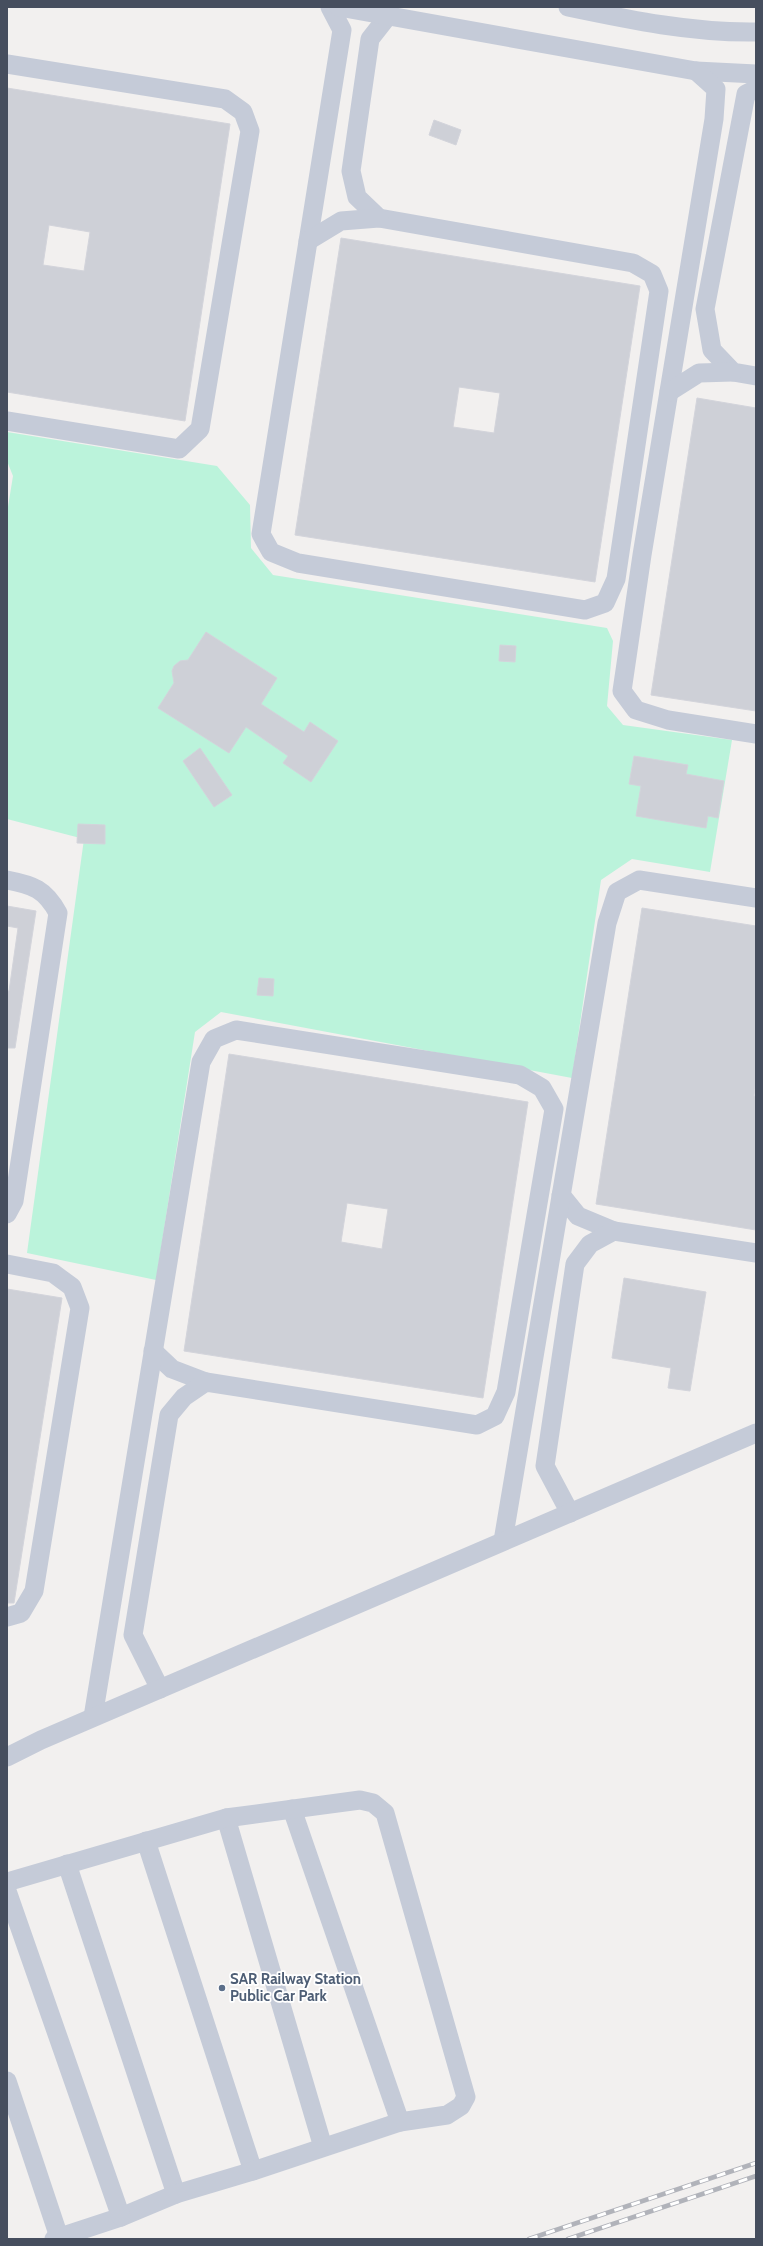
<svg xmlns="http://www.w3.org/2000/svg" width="763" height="2246" font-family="Cabin,sans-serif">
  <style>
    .green { fill: #bbf3db }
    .building { fill: #ced0d7; stroke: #d3d4db; fill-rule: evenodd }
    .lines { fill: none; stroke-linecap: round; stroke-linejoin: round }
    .minor { stroke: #c5cbd8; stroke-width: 19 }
    .rail-casing { stroke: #b1b3ba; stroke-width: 4.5 }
    .rail { stroke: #fff; stroke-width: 3; stroke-dasharray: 9; stroke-linecap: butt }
    .service-dot { fill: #5c6f8a; stroke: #fff; stroke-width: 1.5 }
    .labels { text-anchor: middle; stroke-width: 3.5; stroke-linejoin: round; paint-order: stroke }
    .service-label { font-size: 15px; font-weight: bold; fill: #4e5e75; stroke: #fff; text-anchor: start }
  </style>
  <rect width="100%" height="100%" fill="#f2f0ef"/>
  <polygon class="green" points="7,432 217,466 250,505 251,548 273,575 607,628 613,641 607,706 623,725 732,740 710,872 632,859 601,880 572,1078 221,1012 195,1032 156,1280 27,1253 84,839 7,819 7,513 13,476 7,461"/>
  <g class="building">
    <path d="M7 88 230 124 185 421 7 392ZM49 225 90 232 84 271 43 265Z"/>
    <polygon points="434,120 461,130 456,145 429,135"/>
    <path d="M341 238 640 286 595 582 295 535ZM459 387 500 393 494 433 453 427Z"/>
    <polygon points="697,398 756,408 756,711 651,695"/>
    <polygon points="206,632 277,678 261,704 304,732 310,722 338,741 311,782 283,763 288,756 246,727 229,753 158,708 174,683 172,671 174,666 180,661 188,660"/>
    <polygon points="500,645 516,646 515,662 499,661"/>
    <polygon points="200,748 232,795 214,807 183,761"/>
    <polygon points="634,756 688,765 686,774 724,781 718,818 708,816 706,828 636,816 641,786 629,784"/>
    <polygon points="78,824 105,825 105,844 77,843"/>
    <polygon points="7,906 36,911 15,1048 7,1048 7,991 9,991 18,928 7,926"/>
    <polygon points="642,908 756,926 756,1081 754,1096 756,1096 756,1230 596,1204"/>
    <polygon points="259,978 274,979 273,996 257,995"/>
    <path d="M229 1054 528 1102 483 1398 184 1351ZM347 1203 388 1209 382 1249 341 1242Z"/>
    <polygon points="624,1278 706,1292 690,1391 668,1388 671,1368 612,1358"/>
    <polygon points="7,1289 62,1298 14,1603 7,1603"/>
  </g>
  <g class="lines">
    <g class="minor">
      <polyline points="330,7 342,30 261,534 271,552 298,563 585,610 605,603 616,579 659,291 652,274 633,263 379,218 357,197 351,171 370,39 388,16"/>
      <polyline points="339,7 696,71 756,74"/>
      <path d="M568 7C630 20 693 33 756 32"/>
      <polyline points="7,64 225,99 243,112 250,131 200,429 179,449 7,421"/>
      <polyline points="696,71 716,89 714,119 642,555 622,691 636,710 668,720 756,734"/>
      <polyline points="756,89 746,94 705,309 712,350 733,372 756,376"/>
      <polyline points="308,241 341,221 379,218"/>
      <polyline points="669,392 699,373 733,372"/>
      <path d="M7 880C33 885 45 889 58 913L14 1201 7 1214"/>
      <polyline points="561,1195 578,1216 614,1231"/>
      <polyline points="7,1264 53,1273 72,1287 80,1308 34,1591 21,1613 7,1617"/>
      <polyline points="153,1351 172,1369 206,1382"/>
      <polyline points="570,1513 545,1466 575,1264 590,1244 614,1231 756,1253"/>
      <polyline points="503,1541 607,923 617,892 639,880 756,898"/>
      <polyline points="93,1717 201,1062 214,1039 236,1030 520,1075 542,1088 554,1109 506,1392 495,1416 477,1425 206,1382 184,1397 169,1415 133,1635 160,1689"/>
      <polyline points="7,1757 41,1740 756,1433"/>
      <polyline points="292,1809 400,2122"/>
      <polyline points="226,1818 323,2147"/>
      <polyline points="146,1841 253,2171"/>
      <polyline points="67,1864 176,2194"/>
      <polyline points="7,1882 226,1818 360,1800 373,1803 385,1813 466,2097 461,2106 447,2115 400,2122 253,2171 176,2194 121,2217 54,2239"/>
      <polyline points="7,1891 121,2217"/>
      <polyline points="7,2081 59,2237"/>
    </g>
    <defs>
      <g id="rail">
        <polyline points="529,2239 756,2163"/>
        <polyline points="568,2239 756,2176"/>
      </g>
    </defs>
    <use href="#rail" class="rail-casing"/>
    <use href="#rail" class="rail"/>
  </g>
  <circle class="service-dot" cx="222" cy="1988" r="4"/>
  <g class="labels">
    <g class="service-label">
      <text x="230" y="1984">SAR Railway Station<tspan x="230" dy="17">Public Car Park</tspan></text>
    </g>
  </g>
  <rect width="763" height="2246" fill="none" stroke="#464e5e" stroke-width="16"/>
</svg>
